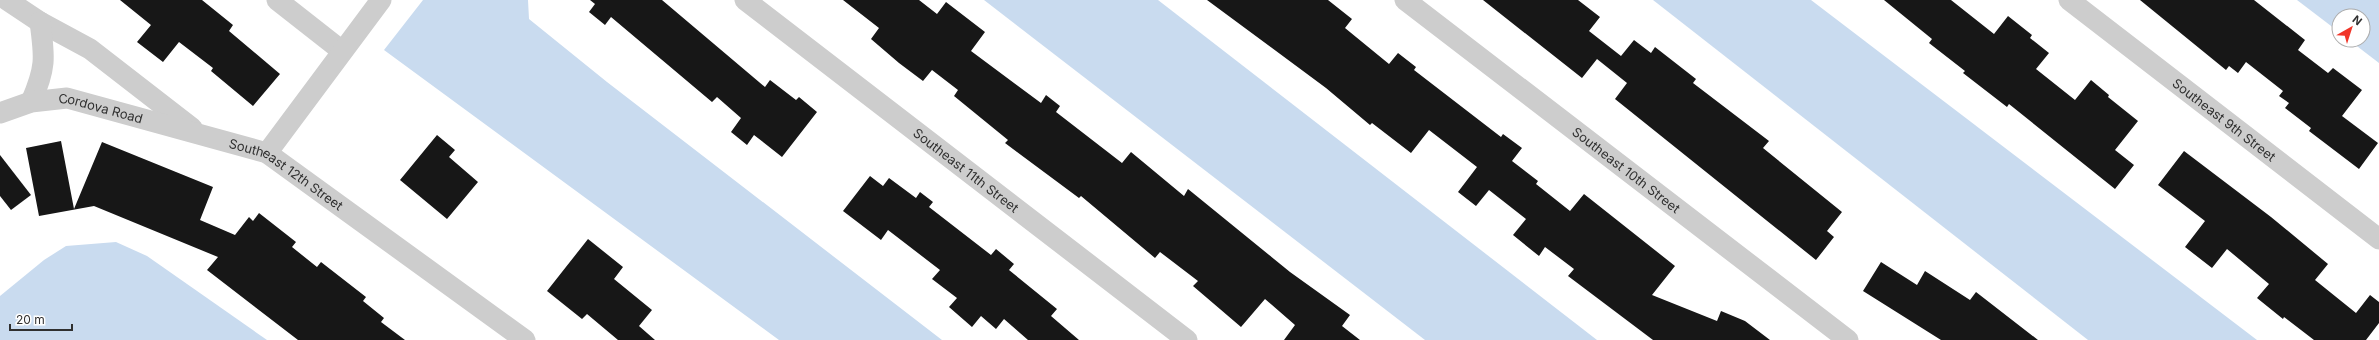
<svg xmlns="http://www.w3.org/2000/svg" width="2379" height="340" font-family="Inter,sans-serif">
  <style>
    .water { fill: #c9dbef }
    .building { fill: #171717 }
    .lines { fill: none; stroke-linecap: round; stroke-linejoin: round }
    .street { stroke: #cdcdcd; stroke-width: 21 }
    .labels { text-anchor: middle; stroke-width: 4; stroke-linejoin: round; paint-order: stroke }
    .street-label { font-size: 13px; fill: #303030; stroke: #fff }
  </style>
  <rect width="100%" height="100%" fill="#fff"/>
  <g class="water">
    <polygon points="423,0 528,0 529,19 607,82 942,340 779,340 384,50"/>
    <polygon points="984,0 1158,0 1597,340 1425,340"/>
    <polygon points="1653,0 1811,0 2257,340 2088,340"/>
    <polygon points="2297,0 2379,0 2379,63 2349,40 2363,40 2363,16 2339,16 2339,32"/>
    <polygon points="116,242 147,256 267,340 0,340 0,296 44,260 66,246"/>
  </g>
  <g class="building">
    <polygon points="120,0 202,0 233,25 229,31 280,74 253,106 211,71 213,68 179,42 163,62 137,42 151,25"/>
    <polygon points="590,0 662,0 765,87 770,80 796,100 799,97 817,112 782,157 754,135 747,145 731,132 741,118 717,97 712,102 611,17 605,25 589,12 595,4"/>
    <polygon points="843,0 919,0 937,14 946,2 985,32 971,51 1041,103 1046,95 1060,106 1056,112 1122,163 1131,152 1184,196 1188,189 1290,272 1350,315 1342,326 1360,340 1284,340 1295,325 1265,299 1241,327 1193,286 1198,281 1160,252 1155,258 1081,196 1079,198 1005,143 1008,140 954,96 958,90 932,70 923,81 899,63 871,39 879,28"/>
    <polygon points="1207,0 1328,0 1352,19 1345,28 1389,64 1398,53 1416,67 1414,70 1501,137 1503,134 1522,148 1512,161 1538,181 1536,184 1570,211 1584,194 1675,266 1652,295 1717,321 1721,311 1745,321 1770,340 1653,340 1568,276 1574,269 1545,247 1539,256 1513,235 1526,219 1489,190 1476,206 1458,192 1477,167 1429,130 1411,153 1372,123 1370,125 1326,88"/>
    <polygon points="1483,0 1578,0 1600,17 1589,31 1621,56 1634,40 1651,53 1655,47 1696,79 1693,83 1769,141 1763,148 1842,212 1827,231 1834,237 1816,260 1615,99 1627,83 1597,59 1582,78"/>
    <polygon points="1884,0 1951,0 1994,34 2008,16 2032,35 2030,38 2049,53 2036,69 2075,100 2091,80 2109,95 2108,97 2138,121 2115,150 2134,165 2115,189 2009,104 2007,107 1963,73 1965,71 1929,43 1932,39"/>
    <polygon points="2140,0 2254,0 2305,40 2298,50 2328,73 2333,68 2362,90 2342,116 2378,143 2359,169 2309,131 2311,128 2285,108 2289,103 2279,96 2283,91 2246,62 2238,73 2229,66 2226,70"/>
    <polygon points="437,135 455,150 449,157 478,182 447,219 400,180"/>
    <polygon points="61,141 74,209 102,142 213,187 200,220 235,235 249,217 253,221 259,213 296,242 292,247 317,267 321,262 366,297 363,301 384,318 381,322 405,340 298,340 207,270 218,257 94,206 39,216 26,148"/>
    <polygon points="2184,151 2271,217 2328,264 2315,280 2356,313 2370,295 2379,302 2379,323 2366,340 2314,340 2284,317 2283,319 2257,298 2269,284 2227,249 2212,268 2185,247 2205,221 2158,185"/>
    <polygon points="0,155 31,195 11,210 0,196"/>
    <polygon points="870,176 883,186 889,178 916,198 920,192 933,202 929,207 991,255 996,249 1014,264 1009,270 1057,309 1051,316 1079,340 1028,340 1004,319 996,329 981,316 972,327 949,307 957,298 932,279 940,270 888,230 881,240 843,211"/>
    <polygon points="588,239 623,267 614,279 652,310 639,326 655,340 618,340 587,314 582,319 547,291"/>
    <polygon points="1881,262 1917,285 1925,271 1970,300 1976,292 2038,340 1941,340 1863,291"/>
  </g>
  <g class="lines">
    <g class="street">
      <polyline points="7,0 40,22 90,49 192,128"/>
      <polyline points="277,0 342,51"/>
      <path id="s1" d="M745 0 1187 340"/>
      <path id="s2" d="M1405 0 1848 340"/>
      <path id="s3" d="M2069 0 2379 239"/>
      <path d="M31 102C46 68 45 58 40 22"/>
      <path id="s4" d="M0 113 31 102 67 98 267 153 525 340"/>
      <polyline points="267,153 381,0"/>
    </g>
  </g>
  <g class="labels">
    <g class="street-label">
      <text dy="5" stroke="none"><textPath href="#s4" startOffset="104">Cordova Road</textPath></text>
      <text dy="5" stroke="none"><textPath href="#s3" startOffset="196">Southeast 9th Street</textPath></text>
      <text dy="5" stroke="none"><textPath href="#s1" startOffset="279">Southeast 11th Street</textPath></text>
      <text dy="5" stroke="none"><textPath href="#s2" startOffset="279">Southeast 10th Street</textPath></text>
      <text dy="5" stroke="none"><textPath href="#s4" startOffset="303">Southeast 12th Street</textPath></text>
    </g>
  </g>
  <g transform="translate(2351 28) rotate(39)"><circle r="19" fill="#ffffff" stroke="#acacac"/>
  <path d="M0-3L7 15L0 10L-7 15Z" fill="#f13528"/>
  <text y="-6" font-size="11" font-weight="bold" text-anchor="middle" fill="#303030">N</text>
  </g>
  <path d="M10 324v6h62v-6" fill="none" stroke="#303030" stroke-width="2"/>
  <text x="16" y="324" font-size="12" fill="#303030" stroke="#ffffff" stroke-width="3" paint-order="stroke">20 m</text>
</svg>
